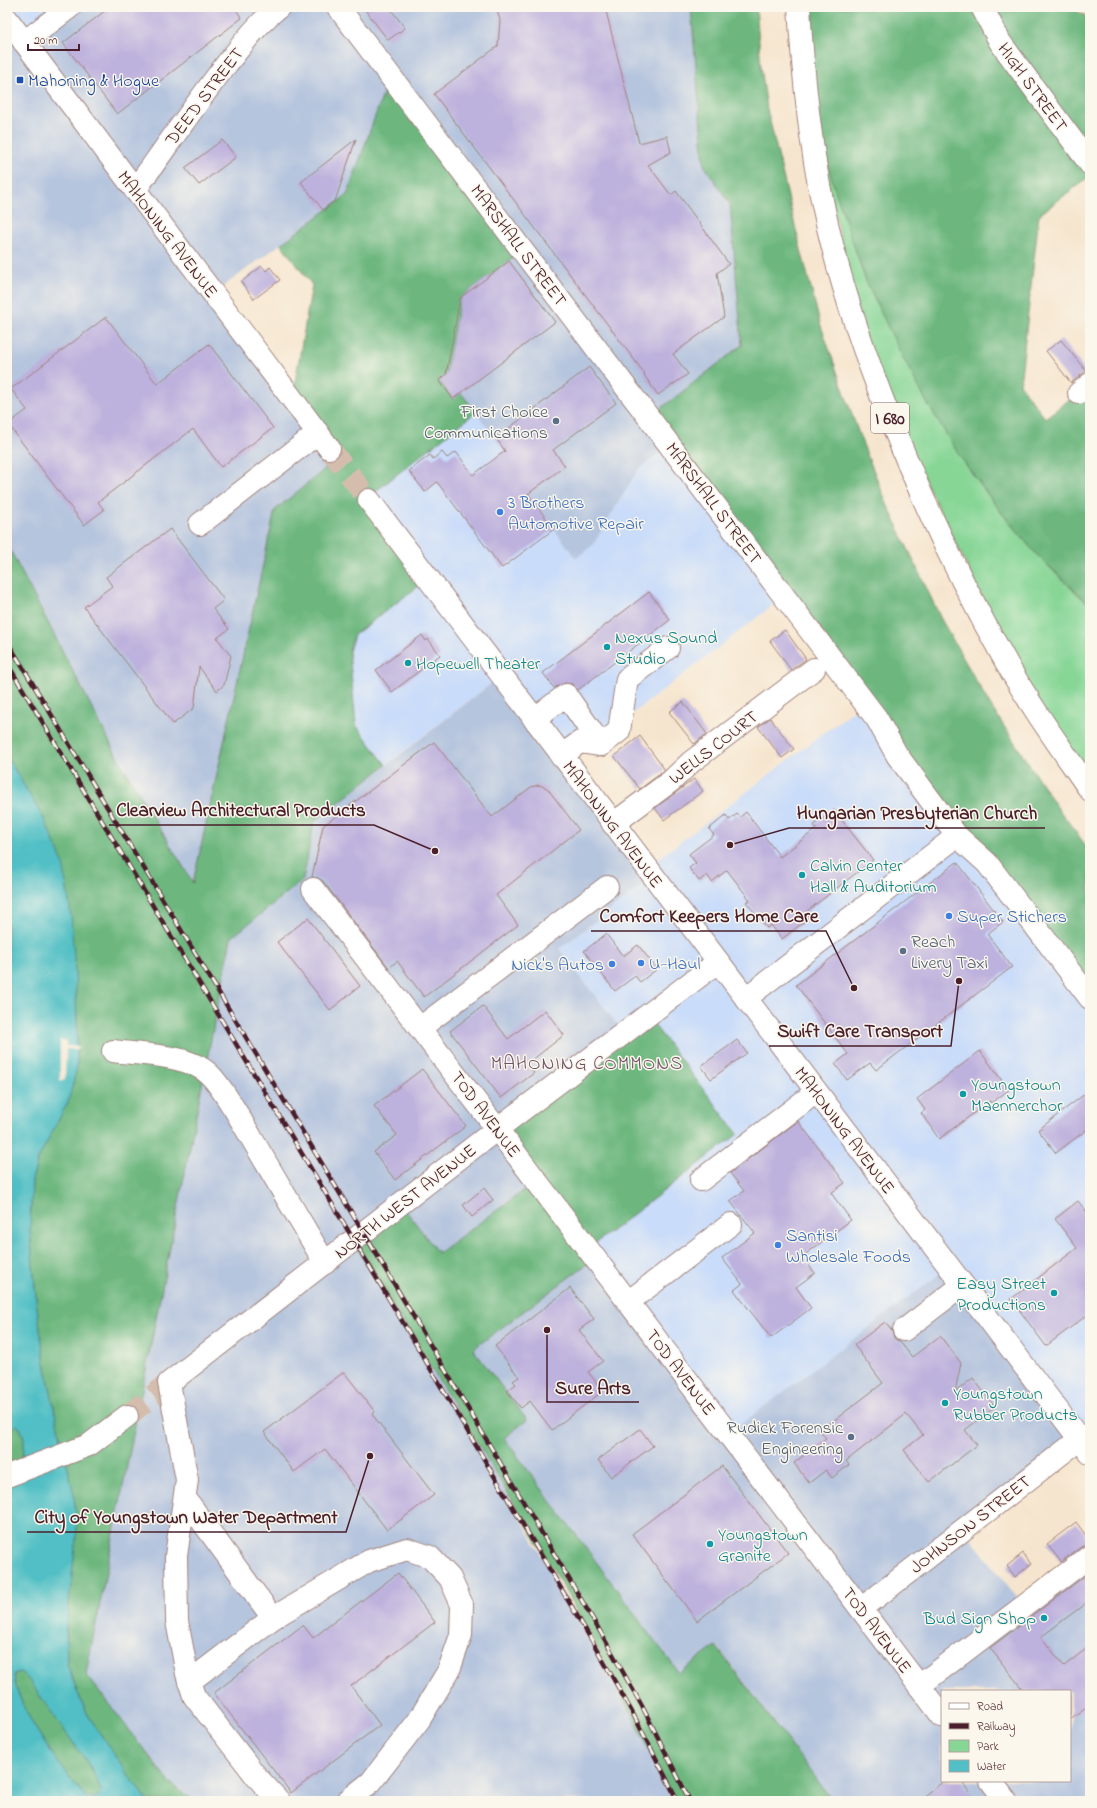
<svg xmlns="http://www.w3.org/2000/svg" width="1097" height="1808" font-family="'Indie Flower',sans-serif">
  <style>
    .built { fill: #c9dcf9 }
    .industrial { fill: #b6c5de; fill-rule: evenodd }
    .green { fill: #87d696; stroke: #687a60 }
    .forest { fill: #6db77f; stroke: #5c6b55 }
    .water { fill: #51bfc5; stroke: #4e6f78; fill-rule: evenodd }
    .pier { fill: #f6e5ce }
    .building { fill: #bdb1dd }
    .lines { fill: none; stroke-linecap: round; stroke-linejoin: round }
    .minor-tunnel { stroke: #d4bdad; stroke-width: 22; stroke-dasharray: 22 11; stroke-linecap: butt }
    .major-tunnel { stroke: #d4bdad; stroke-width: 22; stroke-dasharray: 22 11; stroke-linecap: butt }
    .minor-casing { stroke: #a0827c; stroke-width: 24 }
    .major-casing { stroke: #a0827c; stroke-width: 24 }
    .highway-casing { stroke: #a0827c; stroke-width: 24 }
    .minor { stroke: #fff; stroke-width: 22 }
    .major { stroke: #fff; stroke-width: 22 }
    .highway { stroke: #fff; stroke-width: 22 }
    .rail-casing { stroke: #4a1f2b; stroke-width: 4.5 }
    .rail { stroke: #fbf7ec; stroke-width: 3; stroke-dasharray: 9; stroke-linecap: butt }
    .transit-dot { fill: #1a4fb4; stroke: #fbf7ec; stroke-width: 1.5 }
    .service-dot { fill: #5c6f8a; stroke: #fbf7ec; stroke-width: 1.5 }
    .shop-dot { fill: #3f7fe0; stroke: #fbf7ec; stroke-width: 1.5 }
    .culture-dot { fill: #0f9aa8; stroke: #fbf7ec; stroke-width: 1.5 }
    .labels { text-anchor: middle; stroke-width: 3; stroke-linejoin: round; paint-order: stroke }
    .shield { fill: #fbf7ec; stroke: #7f6065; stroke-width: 1 }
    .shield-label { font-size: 17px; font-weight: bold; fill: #4a1f2b }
    .transit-label { font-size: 18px; fill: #164399; stroke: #fbf7ec; text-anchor: start }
    .street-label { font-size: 18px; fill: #4a1f2b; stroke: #fbf7ec }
    .service-label { font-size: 18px; fill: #4e5e75; stroke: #fbf7ec; text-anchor: end }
    .shop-label { font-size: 18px; fill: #366cbe; stroke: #fbf7ec; text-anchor: start }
    .culture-label { font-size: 18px; fill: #0d838f; stroke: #fbf7ec; text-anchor: start }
    .neighbourhood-label { font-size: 19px; letter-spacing: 1px; fill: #725269; stroke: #fbf7ec }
    .leader { fill: none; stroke: #4a1f2b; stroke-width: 1.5 }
    .callout-dot { fill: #4a1f2b; stroke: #fbf7ec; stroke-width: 1.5 }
    .callout-label { font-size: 19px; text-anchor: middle; font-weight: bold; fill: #4a1f2b; stroke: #fbf7ec; stroke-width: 3; stroke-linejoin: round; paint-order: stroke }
  </style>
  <rect width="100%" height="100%" fill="#fbf7ec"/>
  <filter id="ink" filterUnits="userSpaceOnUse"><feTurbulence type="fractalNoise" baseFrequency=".025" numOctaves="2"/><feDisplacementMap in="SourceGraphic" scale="8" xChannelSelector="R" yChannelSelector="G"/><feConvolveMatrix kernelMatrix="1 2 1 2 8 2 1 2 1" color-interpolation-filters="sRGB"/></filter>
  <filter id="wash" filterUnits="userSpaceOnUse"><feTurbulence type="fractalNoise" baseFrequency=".012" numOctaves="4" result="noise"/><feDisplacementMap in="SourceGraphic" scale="16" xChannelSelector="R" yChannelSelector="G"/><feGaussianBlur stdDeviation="0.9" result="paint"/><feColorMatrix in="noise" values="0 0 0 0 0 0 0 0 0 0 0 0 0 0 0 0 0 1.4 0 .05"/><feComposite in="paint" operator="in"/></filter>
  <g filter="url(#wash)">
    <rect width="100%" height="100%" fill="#f6e5ce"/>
    <g class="built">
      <polygon points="7,7 70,7 24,42 7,19"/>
      <polygon points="476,412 496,438 593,545 638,470 670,444 785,596 567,764 501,676 386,765 356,725 349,651 354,635 428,579 367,498"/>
      <polygon points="865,702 1090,998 1090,1453 728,1434 588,1249 738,1134 624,1033 559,949 653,877 646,868"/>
    </g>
    <g class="industrial">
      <polygon points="70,7 691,7 704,165 730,204 742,345 650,417 670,444 638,470 593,545 576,558 528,494 534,489 461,393 453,399 439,380 460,298 523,250 390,76 347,195 213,294 338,459 275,510 193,884 120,762 7,544 7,19 24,42"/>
      <polygon points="501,676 653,877 559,949 624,1033 537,1181 438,1253 353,1241 498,1478 670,1784 677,1801 194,1801 170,1783 86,1674 231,938 303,880 314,822"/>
      <path d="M595 1258 728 1434 949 1267 1080 1439 964 1529 1019 1600 1090 1546V1801H833L717 1646 679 1673 504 1438 527 1420 473 1349ZM942 1691H1070V1781H942Z"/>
    </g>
    <path class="green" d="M805 84C819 135 834 185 851 235 856 250 860 266 866 281 873 298 882 314 890 330 939 433 1003 531 1090 605V790L1049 732 872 373Z"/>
    <g class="forest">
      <polygon points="691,7 756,7 761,67 767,109 797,234 820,323 860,437 887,504 941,619 990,705 1057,807 1090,851 1090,998 650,417 742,345 730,204 704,165"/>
      <polygon points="799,7 1069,7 1090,18 1090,176 1039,215 1020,385 1045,418 1090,384 1090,605 1035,553 997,507 959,455 926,401 900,352 866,281 834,187 805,84"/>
      <polygon points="390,75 523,251 460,298 446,375 439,381 453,399 461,393 476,412 367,498 428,579 354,635 349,651 356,725 386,765 314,822 303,880 231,938 86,1674 170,1783 194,1801 148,1801 121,1765 88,1715 81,1701 67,1664 66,1629 56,1418 44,1358 36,1299 30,1231 32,1180 38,1159 49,1137 77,1068 77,1023 75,971 62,863 44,819 7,757 7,544 120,762 193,883 275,510 337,459 292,399 312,285 281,244 347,195"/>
      <path d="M647 1016 738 1134 588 1249 595 1258 473 1349 527 1420 504 1438 679 1673 716 1646 833 1801H674C648 1746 621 1692 592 1639 518 1503 433 1374 353 1241L401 1204 438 1253 537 1181 497 1129Z"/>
      <path d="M15 1425 18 1426C27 1436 24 1448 22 1460L7 1470V1439Z"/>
      <path d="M18 1672 22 1673 28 1679 91 1768 101 1790 99 1797 93 1799 85 1796C64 1772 14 1706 14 1674Z"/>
    </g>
    <path class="water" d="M7 757 44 819 63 863 71 915 75 971 77 1023V1068L68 1102 38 1159 32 1180 30 1231 36 1299 44 1358 56 1418 74 1494 77 1530 66 1629 67 1664 81 1701 88 1715 121 1765 148 1801H7V1470L22 1460C24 1448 27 1436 18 1426L15 1425 7 1439ZM18 1672 22 1673 28 1679 91 1768 101 1790 98 1797 93 1799 85 1796C64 1772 14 1706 14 1674Z"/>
    <polygon class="pier" points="60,1040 66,1040 66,1046 79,1046 78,1047 79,1049 66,1049 65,1080 60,1080"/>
    <g id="blocks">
      <g class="building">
        <polygon points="110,7 234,7 242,18 117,114 63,43"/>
        <polygon points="363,7 389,7 405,28 388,40"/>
        <polygon points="496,7 605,7 639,143 667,136 671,152 648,165 671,195 676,191 729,264 717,273 724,317 673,354 688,374 658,395 644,375 645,374 434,94 498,46 500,20"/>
        <polygon points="356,139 335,201 323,210 301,182"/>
        <polygon points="222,140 236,157 199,185 185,168"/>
        <polygon points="509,261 555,322 453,399 439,380 446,375 460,298"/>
        <polygon points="262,266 266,271 270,267 280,280 254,299 241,282"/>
        <polygon points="106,317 157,384 209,344 273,428 221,467 193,429 98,502 104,510 84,525 8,424 27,410 11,389"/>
        <polygon points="1061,340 1086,371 1071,383 1046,351"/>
        <polygon points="589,367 616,403 553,450 565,466 528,494 554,529 502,568 437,482 425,492 409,471 430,455 433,459 442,452 447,458 456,452 473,475 505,451 496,438"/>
        <polygon points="170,529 224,600 213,609 229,629 217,638 231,656 224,685 217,691 199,667 194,708 173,724 84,607 112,586 106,577"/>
        <polygon points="649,592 670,620 578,690 572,684 565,683 554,688 543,673"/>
        <polygon points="785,630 806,659 791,670 770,641"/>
        <polygon points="422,635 426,641 428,639 440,655 392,692 376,670"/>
        <polygon points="683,702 707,734 694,744 669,712"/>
        <polygon points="770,718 794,749 782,758 758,727"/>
        <polygon points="640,736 665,770 640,789 614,756"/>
        <polygon points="434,742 492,817 531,787 539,785 547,788 579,830 496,895 518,925 424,997 397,961 389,968 323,881 318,878 312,877 323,826"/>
        <polygon points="694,779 703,791 664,820 655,808"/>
        <polygon points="834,810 873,860 806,912 810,917 782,939 771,925 767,928 746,902 750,900 727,870 712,882 707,875 699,881 689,868 696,863 689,854 714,835 709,829 726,815 729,820 737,814 740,817 746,812 780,857 816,829 814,825"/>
        <polygon points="957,862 1003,922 987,934 1012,967 876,1070 870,1063 847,1080 835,1064 848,1054 796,985"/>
        <polygon points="308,918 360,986 330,1010 277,942"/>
        <polygon points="606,934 623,956 638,945 657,969 640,982 635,976 615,991 584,951"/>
        <polygon points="483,1006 508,1039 545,1010 564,1035 527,1064 534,1073 501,1098 450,1031"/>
        <polygon points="737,1040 747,1053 711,1079 701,1066"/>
        <polygon points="980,1051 1009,1090 991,1103 990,1101 939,1139 921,1113 925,1110 917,1099"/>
        <polygon points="422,1069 466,1126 395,1180 374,1152 397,1135 374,1106"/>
        <polygon points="1090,1090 1090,1127 1056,1153 1038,1130"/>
        <polygon points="798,1121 845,1183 831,1193 851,1220 802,1257 815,1273 796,1287 811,1308 771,1338 734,1290 742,1284 722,1258 755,1233 730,1201 744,1191 730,1173"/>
        <polygon points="484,1188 493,1200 472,1217 463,1205"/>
        <polygon points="1078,1201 1090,1216 1090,1313 1046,1346 1011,1299 1077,1248 1055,1219"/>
        <polygon points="570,1288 594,1319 579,1330 603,1361 588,1372 603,1391 552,1430 530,1401 521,1408 507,1391 516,1384 513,1381 519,1377 495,1346"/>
        <polygon points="885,1322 892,1330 894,1338 900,1342 912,1357 940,1336 961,1363 955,1392 973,1378 995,1407 965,1430 977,1445 929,1482 904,1450 923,1435 906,1414 846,1461 849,1465 832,1478 826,1470 809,1483 794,1463 826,1438 820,1431 883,1383 854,1345"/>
        <polygon points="344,1372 375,1412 372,1414 434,1495 387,1530 325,1449 294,1472 264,1432"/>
        <polygon points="640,1429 653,1446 611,1477 598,1460"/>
        <polygon points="722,1466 788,1553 697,1621 632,1534"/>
        <polygon points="1076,1522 1090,1541 1090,1544 1082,1546 1061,1562 1047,1544"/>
        <polygon points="1023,1553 1031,1564 1015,1577 1007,1566"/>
        <polygon points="1090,1572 1090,1600 1041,1637 1064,1666 1090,1646 1090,1704 1070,1719 1070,1691 1024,1691 990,1648"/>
        <polygon points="398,1573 435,1622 351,1686 380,1725 291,1793 214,1693 303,1625 313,1638"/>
        <polygon points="944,1781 961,1781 976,1801 918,1801"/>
      </g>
    </g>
  </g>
  <g filter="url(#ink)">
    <use href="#blocks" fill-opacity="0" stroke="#a0827c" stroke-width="1"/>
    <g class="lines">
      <polyline class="minor-tunnel" points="127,1416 169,1383"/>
      <polyline class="major-tunnel" points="329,448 369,500"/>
      <defs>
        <g id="minor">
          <polyline points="338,7 877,719 897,755 957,836 987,863 1090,998"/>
          <polyline points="982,7 1000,42 1090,164"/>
          <polyline points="24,42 70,7"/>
          <path d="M135 190C165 149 194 106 225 66 242 45 258 23 279 7"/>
          <polyline points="1079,393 1090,384"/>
          <polyline points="200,524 318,433"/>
          <polyline points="534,719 566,695 601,745 580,742 561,756"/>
          <polyline points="601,745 619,731 627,679 668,648"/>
          <polyline points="613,824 671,781 691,762 814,669"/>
          <polyline points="313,889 497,1129 942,1716"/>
          <polyline points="746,998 957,836"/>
          <polyline points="420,1028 607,887"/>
          <path d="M113 1051C142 1055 189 1054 210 1075 220 1085 227 1098 235 1110L325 1263"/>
          <polyline points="701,1180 816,1092"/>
          <polyline points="628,1302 731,1224"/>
          <polyline points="904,1330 963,1285"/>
          <polyline points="7,1476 89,1445 127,1416"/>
          <polyline points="185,1498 273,1618"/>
          <polyline points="861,1609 1080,1439"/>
          <polyline points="189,1682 273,1618 369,1561 407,1549 430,1557 450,1578 462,1605 461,1635 449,1670 419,1720 371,1782 347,1801"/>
          <polyline points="919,1686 1090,1556"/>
          <polyline points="991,1781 1006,1801"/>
          <polyline points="279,1801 256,1776 194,1696 187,1674 177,1621 176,1556 187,1480 169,1383 497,1129 718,962"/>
        </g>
        <g id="major">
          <polyline points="7,19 329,448"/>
          <polyline points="369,500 1090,1453"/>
        </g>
        <path id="highway" d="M799 7C803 73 809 140 823 205 838 278 862 348 889 416 922 501 961 583 1006 662 1031 707 1061 748 1090 790"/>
      </defs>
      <use href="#minor" class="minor-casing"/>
      <use href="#major" class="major-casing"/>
      <use href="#highway" class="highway-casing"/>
      <use href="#minor" class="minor"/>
      <use href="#major" class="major"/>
      <use href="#highway" class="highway"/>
      <defs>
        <g id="rail">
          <polyline points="7,641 377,1255 601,1633 642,1706 690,1801"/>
          <polyline points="7,663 367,1262 591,1639 632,1712 678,1801"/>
        </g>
      </defs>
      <use href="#rail" class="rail-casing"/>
      <use href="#rail" class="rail"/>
    </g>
  </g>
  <rect class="transit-dot" x="16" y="76" width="8" height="8" rx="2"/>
  <g class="service-dot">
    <circle cx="556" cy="421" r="4"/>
    <circle cx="903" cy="951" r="4"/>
    <circle cx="851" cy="1437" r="4"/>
  </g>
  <g class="shop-dot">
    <circle cx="500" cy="512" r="4"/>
    <circle cx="949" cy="916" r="4"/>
    <circle cx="641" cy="963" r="4"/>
    <circle cx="612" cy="964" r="4"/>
    <circle cx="778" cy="1245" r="4"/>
  </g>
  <g class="culture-dot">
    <circle cx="607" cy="647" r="4"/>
    <circle cx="408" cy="663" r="4"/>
    <circle cx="802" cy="875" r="4"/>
    <circle cx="963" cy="1094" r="4"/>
    <circle cx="1054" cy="1293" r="4"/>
    <circle cx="945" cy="1403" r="4"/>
    <circle cx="710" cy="1544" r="4"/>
    <circle cx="1044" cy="1618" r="4"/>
  </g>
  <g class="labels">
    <rect class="shield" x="871" y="403" width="38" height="30" rx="3"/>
    <g class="shield-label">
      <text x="890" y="424">I 680</text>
    </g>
    <g class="transit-label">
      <text x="28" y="86">Mahoning &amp; Hogue</text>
    </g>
    <g class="street-label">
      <text transform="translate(1033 87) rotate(54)" y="6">HIGH STREET</text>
      <text transform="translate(204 96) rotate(-53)" y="6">DEED STREET</text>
      <text transform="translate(168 234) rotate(53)" y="6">MAHONING AVENUE</text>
      <text transform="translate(519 245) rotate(53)" y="6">MARSHALL STREET</text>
      <text transform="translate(714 503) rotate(53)" y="6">MARSHALL STREET</text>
      <text transform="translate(713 747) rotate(-38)" y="6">WELLS COURT</text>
      <text transform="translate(613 824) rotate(53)" y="6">MAHONING AVENUE</text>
      <text transform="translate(486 1114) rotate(53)" y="6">TOD AVENUE</text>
      <text transform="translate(845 1130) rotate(53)" y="6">MAHONING AVENUE</text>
      <text transform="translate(405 1201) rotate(-38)" y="6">NORTH WEST AVENUE</text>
      <text transform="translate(681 1372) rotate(53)" y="6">TOD AVENUE</text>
      <text transform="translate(970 1524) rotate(-38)" y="6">JOHNSON STREET</text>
      <text transform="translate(877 1630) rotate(53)" y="6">TOD AVENUE</text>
    </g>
    <g class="service-label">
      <text x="548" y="417">First Choice<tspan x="548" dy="21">Communications</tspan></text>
      <text x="911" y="947" text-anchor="start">Reach<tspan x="911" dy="21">Livery Taxi</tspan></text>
      <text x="843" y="1433">Rudick Forensic<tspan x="843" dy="21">Engineering</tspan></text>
    </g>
    <g class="shop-label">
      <text x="508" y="508">3 Brothers<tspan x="508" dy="21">Automotive Repair</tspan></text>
      <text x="957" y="922">Super Stichers</text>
      <text x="649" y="969">U-Haul</text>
      <text x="604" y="970" text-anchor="end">Nick's Autos</text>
      <text x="786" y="1241">Santisi<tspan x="786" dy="21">Wholesale Foods</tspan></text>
    </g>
    <g class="culture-label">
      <text x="615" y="643">Nexus Sound<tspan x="615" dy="21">Studio</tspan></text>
      <text x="416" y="669">Hopewell Theater</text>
      <text x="810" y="871">Calvin Center<tspan x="810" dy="21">Hall &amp; Auditorium</tspan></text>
      <text x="971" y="1090">Youngstown<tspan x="971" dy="21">Maennerchor</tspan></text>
      <text x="1046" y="1289" text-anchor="end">Easy Street<tspan x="1046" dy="21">Productions</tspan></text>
      <text x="953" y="1399">Youngstown<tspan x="953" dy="21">Rubber Products</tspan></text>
      <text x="718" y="1540">Youngstown<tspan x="718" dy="21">Granite</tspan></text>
      <text x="1036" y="1624" text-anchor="end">Bud Sign Shop</text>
    </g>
    <g class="neighbourhood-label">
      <text x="587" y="1069">MAHONING COMMONS</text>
    </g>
  </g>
  <path class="leader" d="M435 851L374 825H109M730 845L789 828H1045M854 988L826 931H591M959 981L951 1046H769M547 1330L547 1402H639M370 1456L346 1532H27"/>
  <g class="callout-dot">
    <circle cx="435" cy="851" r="4"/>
    <circle cx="730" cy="845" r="4"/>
    <circle cx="854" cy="988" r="4"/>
    <circle cx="959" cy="981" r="4"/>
    <circle cx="547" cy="1330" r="4"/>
    <circle cx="370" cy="1456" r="4"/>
  </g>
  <g class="callout-label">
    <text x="241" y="816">Clearview Architectural Products</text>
    <text x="917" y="819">Hungarian Presbyterian Church</text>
    <text x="709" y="922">Comfort Keepers Home Care</text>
    <text x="860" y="1037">Swift Care Transport</text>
    <text x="593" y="1394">Sure Arts</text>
    <text x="186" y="1523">City of Youngstown Water Department</text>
  </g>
  <rect width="1097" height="1808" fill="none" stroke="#fbf7ec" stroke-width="24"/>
  <rect x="941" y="1690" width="130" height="92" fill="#fbf7ec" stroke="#b4a19f"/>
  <rect x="949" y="1703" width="20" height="6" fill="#ffffff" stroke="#b4a19f"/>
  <text x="977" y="1710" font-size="12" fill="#4a1f2b">Road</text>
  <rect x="949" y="1723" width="20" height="6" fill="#4a1f2b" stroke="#b4a19f"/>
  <text x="977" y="1730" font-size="12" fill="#4a1f2b">Railway</text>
  <rect x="949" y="1740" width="20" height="12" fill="#87d696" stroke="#b4a19f"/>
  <text x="977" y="1750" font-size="12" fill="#4a1f2b">Park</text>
  <rect x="949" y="1760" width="20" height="12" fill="#51bfc5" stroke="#b4a19f"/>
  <text x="977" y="1770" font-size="12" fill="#4a1f2b">Water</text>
  <path d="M28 44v6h51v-6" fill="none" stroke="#4a1f2b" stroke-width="2"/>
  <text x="34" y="44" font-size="12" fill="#4a1f2b" stroke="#fbf7ec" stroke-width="3" paint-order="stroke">20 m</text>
</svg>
